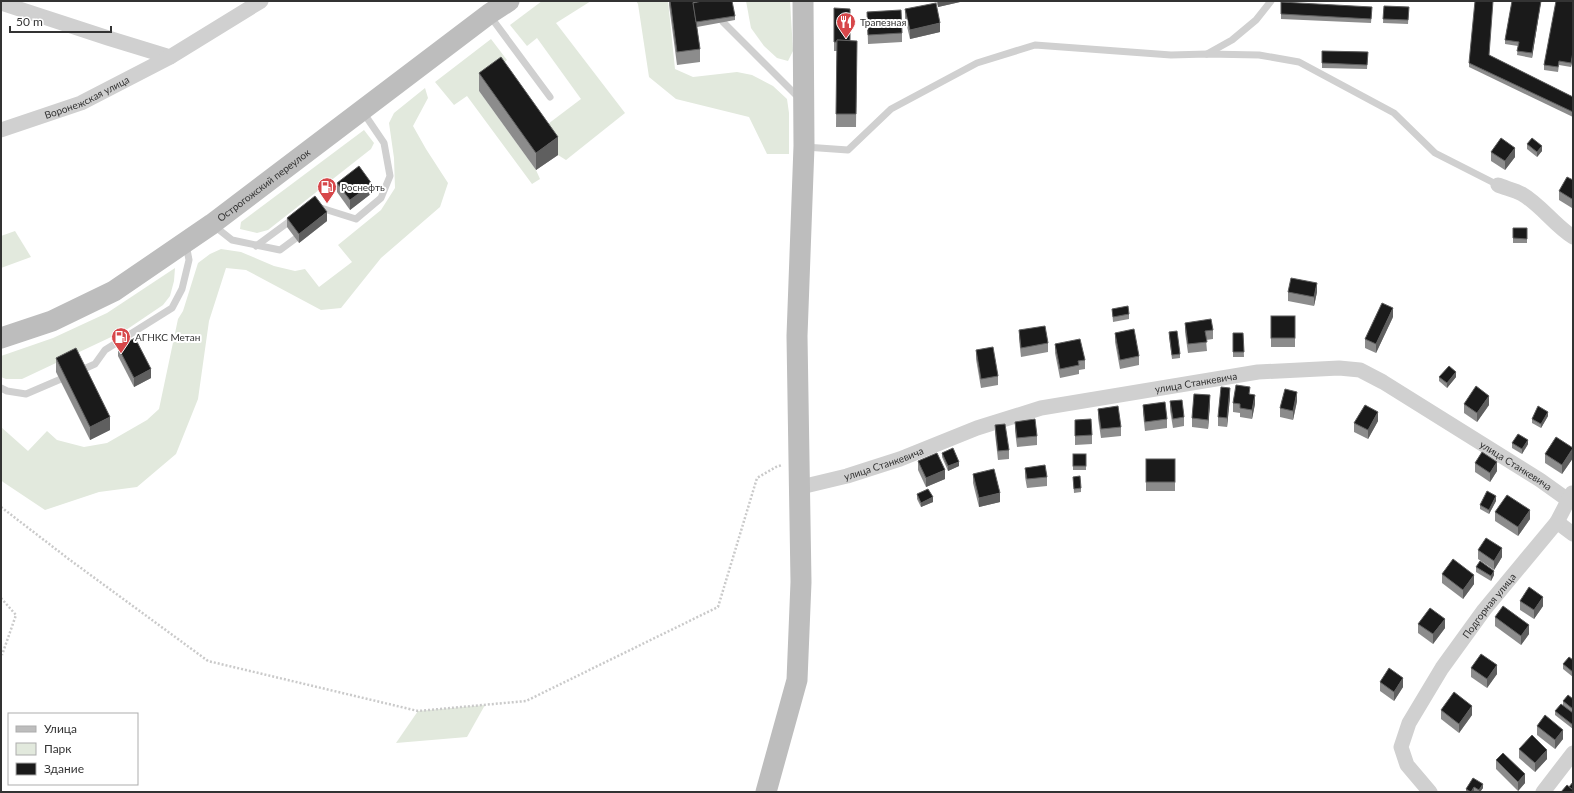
<svg xmlns="http://www.w3.org/2000/svg" width="1574" height="793" font-family="Lato,sans-serif">
  <style>
    .green { fill: #e2e9dd }
    .lines { fill: none; stroke-linecap: round; stroke-linejoin: round }
    .path { stroke: #cacaca; stroke-width: 2.5; stroke-dasharray: 2 2; stroke-linecap: butt }
    .service { stroke: #d0d0d0; stroke-width: 7 }
    .minor { stroke: #d0d0d0; stroke-width: 15 }
    .secondary { stroke: #bdbdbd; stroke-width: 21 }
    .wall { fill: #8c8c8c }
    .shaded-wall { fill: #5f5f5f }
    .building { fill: #1a1a1a; stroke: #5f5f5f }
    .labels { text-anchor: middle; stroke-width: 4; stroke-linejoin: round; paint-order: stroke }
    .poi-label { font-size: 10px; fill: #333; stroke: #fff; text-anchor: start }
    .street-label { font-size: 10px; fill: #333; stroke: #fff }
  </style>
  <rect width="100%" height="100%" fill="#fff"/>
  <g class="green">
    <polygon points="542,1 591,1 556,23 625,113 566,160 558,155 544,127 581,99 537,38 527,46 510,25"/>
    <polygon points="636,1 668,1 675,69 693,77 737,72 752,75 773,86 787,99 789,113 789,154 767,154 749,117 676,99 649,77 638,4"/>
    <polygon points="746,1 790,1 793,51 788,61 777,58 764,46 751,28"/>
    <polygon points="491,39 507,60 499,66 479,91 536,170 540,179 532,184 467,96 454,105 435,82"/>
    <polygon points="425,88 428,98 413,126 426,149 448,183 440,207 381,258 341,308 321,310 246,270 226,268 209,321 198,399 176,454 137,487 99,492 45,510 3,482 1,480 1,427 28,451 47,431 57,440 84,447 107,443 147,420 159,409 178,319 183,311 198,263 210,254 221,249 241,252 274,266 295,271 305,269 319,287 352,262 338,245 381,210 395,188 394,158 389,123 394,113"/>
    <polygon points="364,130 374,143 371,149 268,230 257,233 240,229 241,222"/>
    <polygon points="15,231 31,257 1,268 1,236"/>
    <polygon points="175,268 174,281 170,296 163,305 126,330 22,379 6,379 1,377 1,356 53,338 107,313"/>
    <polygon points="485,705 467,737 396,743 418,711"/>
  </g>
  <g class="lines">
    <g class="path">
      <polyline points="1,507 70,560 208,661 418,711 526,701 718,607 757,478 776,467 782,465"/>
      <polyline points="1,598 16,615 2,655"/>
    </g>
    <g class="service">
      <polyline points="490,16 550,97"/>
      <polyline points="723,22 799,98"/>
      <polyline points="1207,54 1232,40 1256,20 1271,1"/>
      <polyline points="805,147 848,150 891,109 977,63 1035,45 1171,55 1207,54 1259,55 1299,62 1394,113 1435,153 1498,185"/>
      <polyline points="318,207 356,219 381,198 390,176 384,143 363,112"/>
      <polyline points="213,225 232,240 280,250 303,233"/>
      <polyline points="256,246 294,218"/>
      <polyline points="77,372 95,364 105,350 172,308 182,289 189,260 186,244"/>
      <polyline points="1,388 7,391 26,394 68,376"/>
    </g>
    <g class="minor">
      <polyline points="1,3 108,38 170,57 261,1"/>
      <path id="s1" d="M1 130 81 103 170 57"/>
      <path d="M1498 185C1505 188 1515 190 1522 194 1541 205 1554 225 1573 237"/>
      <path id="s2" d="M801 487 847 476 900 459 977 428 1041 408 1258 372 1339 368 1360 370 1383 382 1540 480 1568 500"/>
      <polyline points="1557,522 1573,534"/>
      <path id="s3" d="M1430 792 1407 765 1401 747 1409 723 1442 668 1484 610 1557 522 1572 493"/>
      <polyline points="1543,792 1573,753"/>
    </g>
    <g class="secondary">
      <path id="s4" d="M1 338 52 321 114 291 212 224 489 14 509 1"/>
      <polyline points="766,792 797,680 801,582 797,336 804,146 803,1"/>
    </g>
  </g>
  <g class="wall">
    <polygon points="669,1 693,1 693,3 735,16 735,20 697,27 700,49 700,62 677,65 669,5"/>
    <polygon points="936,1 960,1 960,2 938,7"/>
    <polygon points="1512,1 1541,1 1532,58 1517,55 1518,46 1505,44 1505,40"/>
    <polygon points="1573,1 1573,57 1571,67 1559,65 1558,72 1544,70 1544,65"/>
    <polygon points="1281,2 1372,11 1371,23 1281,19"/>
    <polygon points="1384,6 1409,7 1408,24 1383,23"/>
    <polygon points="834,8 850,41 857,41 856,127 836,127 837,51 834,51"/>
    <polygon points="905,9 940,32 910,39 905,18"/>
    <polygon points="867,12 902,33 902,42 868,44"/>
    <polygon points="1322,51 1368,52 1367,69 1322,68"/>
    <polygon points="1489,55 1573,97 1573,117 1469,67 1469,63"/>
    <polygon points="479,73 558,155 536,170 479,91"/>
    <polygon points="1527,144 1542,151 1537,157 1527,149"/>
    <polygon points="1491,152 1515,157 1505,170 1491,161"/>
    <polygon points="1573,180 1572,208 1559,200 1559,191"/>
    <polygon points="337,183 372,193 350,210 337,192"/>
    <polygon points="287,218 327,221 299,243 287,227"/>
    <rect x="1513" y="228" width="14" height="15"/>
    <polygon points="1288,292 1317,292 1314,306 1288,301"/>
    <polygon points="1112,309 1129,314 1129,319 1113,322"/>
    <rect x="1271" y="316" width="24" height="31"/>
    <polygon points="1393,317 1376,353 1365,348 1365,339"/>
    <polygon points="1185,323 1213,330 1213,339 1206,340 1207,351 1188,353 1185,332"/>
    <polygon points="1019,330 1048,343 1048,352 1021,357 1019,339"/>
    <polygon points="1169,332 1180,354 1180,358 1172,359 1169,337"/>
    <polygon points="1115,333 1139,356 1139,365 1120,369 1115,342"/>
    <polygon points="1233,333 1243,333 1244,357 1233,357"/>
    <polygon points="1055,344 1085,360 1085,369 1079,370 1079,374 1060,378 1055,353"/>
    <polygon points="118,347 151,378 134,387 118,356"/>
    <polygon points="976,350 998,376 998,385 981,388 976,359"/>
    <polygon points="56,358 110,430 90,440 56,372"/>
    <polygon points="1439,377 1456,377 1447,388 1439,381"/>
    <polygon points="1250,394 1255,404 1252,419 1240,417 1240,413 1233,412 1233,403"/>
    <polygon points="1230,397 1227,427 1218,426 1218,417"/>
    <polygon points="1170,401 1184,417 1184,426 1173,428 1170,410"/>
    <polygon points="1297,401 1293,420 1280,417 1280,408"/>
    <polygon points="1210,404 1208,429 1192,427 1192,418"/>
    <polygon points="1464,404 1489,405 1477,422 1464,413"/>
    <polygon points="1143,405 1167,419 1167,428 1145,431 1143,414"/>
    <polygon points="1098,409 1121,427 1121,436 1101,438 1098,418"/>
    <polygon points="1548,416 1541,428 1532,423 1532,419"/>
    <polygon points="1075,420 1092,435 1092,444 1075,445"/>
    <polygon points="1378,421 1368,439 1354,432 1354,423"/>
    <polygon points="1015,422 1037,436 1037,445 1017,447 1015,431"/>
    <polygon points="995,425 1009,450 1009,459 998,460 995,434"/>
    <polygon points="1512,443 1528,444 1522,454 1512,448"/>
    <polygon points="1573,448 1573,458 1562,474 1545,463 1545,454"/>
    <polygon points="942,453 959,466 948,471 942,457"/>
    <rect x="1073" y="454" width="13" height="16"/>
    <rect x="1146" y="459" width="29" height="32"/>
    <polygon points="918,461 945,479 926,487 918,470"/>
    <polygon points="1475,463 1497,471 1490,482 1475,472"/>
    <polygon points="1025,468 1047,477 1047,486 1027,488 1025,477"/>
    <polygon points="973,474 1000,502 979,507 973,483"/>
    <polygon points="1073,477 1081,488 1081,492 1074,493"/>
    <polygon points="917,494 933,502 921,507 917,499"/>
    <polygon points="1496,501 1489,514 1480,509 1480,505"/>
    <polygon points="1495,512 1530,519 1518,536 1495,521"/>
    <polygon points="1478,550 1502,557 1494,570 1478,559"/>
    <polygon points="1476,567 1494,575 1491,581 1476,572"/>
    <polygon points="1442,574 1474,584 1463,599 1442,583"/>
    <polygon points="1520,601 1543,606 1534,619 1520,610"/>
    <polygon points="1495,617 1529,634 1521,645 1495,626"/>
    <polygon points="1418,624 1445,628 1433,644 1418,633"/>
    <polygon points="1573,660 1573,677 1563,669 1563,664"/>
    <polygon points="1471,668 1497,674 1487,688 1471,677"/>
    <polygon points="1380,682 1403,687 1394,701 1380,691"/>
    <polygon points="1573,699 1573,729 1555,715 1555,711 1563,705 1563,701"/>
    <polygon points="1441,710 1472,715 1459,733 1441,719"/>
    <polygon points="1537,726 1563,739 1555,749 1537,735"/>
    <polygon points="1519,749 1547,759 1535,772 1519,758"/>
    <polygon points="1496,760 1525,783 1518,791 1496,769"/>
    <polygon points="1473,778 1483,788 1480,792 1475,792 1474,791 1474,792 1466,792 1466,789"/>
  </g>
  <g class="shaded-wall">
    <polygon points="938,1 960,1 960,2 938,7"/>
    <polygon points="1541,1 1532,58 1532,53"/>
    <polygon points="940,23 940,32 910,39 910,30"/>
    <polygon points="1573,52 1573,57 1571,67 1571,63"/>
    <polygon points="558,137 558,155 536,170 536,153"/>
    <polygon points="1542,146 1542,151 1537,157 1537,152"/>
    <polygon points="1515,148 1515,157 1505,170 1505,161"/>
    <polygon points="372,184 372,193 350,210 350,200"/>
    <polygon points="1573,197 1573,206 1572,208 1572,199"/>
    <polygon points="327,212 327,221 299,243 299,234"/>
    <polygon points="1317,283 1317,292 1314,306 1314,297"/>
    <polygon points="1393,308 1393,317 1376,353 1376,344"/>
    <polygon points="151,369 151,378 134,387 134,378"/>
    <polygon points="1456,372 1456,377 1447,388 1447,383"/>
    <polygon points="1230,388 1230,397 1227,427 1227,418"/>
    <polygon points="1297,392 1297,401 1293,420 1293,411"/>
    <polygon points="1210,395 1210,404 1208,429 1208,420"/>
    <polygon points="1255,395 1255,404 1252,419 1252,410"/>
    <polygon points="1489,396 1489,405 1477,422 1477,413"/>
    <polygon points="1378,412 1378,421 1368,439 1368,430"/>
    <polygon points="1548,412 1548,416 1541,428 1541,424"/>
    <polygon points="110,417 110,430 90,440 90,427"/>
    <polygon points="1528,440 1528,444 1522,454 1522,449"/>
    <polygon points="1573,449 1573,458 1562,474 1562,465"/>
    <polygon points="959,462 959,466 948,471 948,466"/>
    <polygon points="1497,462 1497,471 1490,482 1490,473"/>
    <polygon points="945,470 945,479 926,487 926,478"/>
    <polygon points="1000,493 1000,502 979,507 979,498"/>
    <polygon points="1496,496 1496,501 1489,514 1489,510"/>
    <polygon points="933,497 933,502 921,507 921,503"/>
    <polygon points="1530,510 1530,519 1518,536 1518,527"/>
    <polygon points="1502,548 1502,557 1494,570 1494,561"/>
    <polygon points="1494,571 1494,575 1491,581 1491,576"/>
    <polygon points="1474,575 1474,584 1463,599 1463,590"/>
    <polygon points="1543,597 1543,606 1534,619 1534,610"/>
    <polygon points="1445,619 1445,628 1433,644 1433,634"/>
    <polygon points="1529,625 1529,634 1521,645 1521,636"/>
    <polygon points="1497,665 1497,674 1487,688 1487,679"/>
    <polygon points="1403,678 1403,687 1394,701 1394,692"/>
    <polygon points="1472,706 1472,715 1459,733 1459,724"/>
    <polygon points="1563,730 1563,739 1555,749 1555,740"/>
    <polygon points="1547,750 1547,759 1535,772 1535,763"/>
    <polygon points="1525,774 1525,783 1518,791 1518,782"/>
    <polygon points="1483,784 1483,788 1480,792 1479,792 1479,790"/>
    <polygon points="1474,787 1474,792 1471,792"/>
  </g>
  <g class="building">
    <polygon points="670,1 693,1 700,49 677,52"/>
    <polygon points="702,1 732,1 735,16 696,22 693,3"/>
    <polygon points="1475,1 1493,1 1489,55 1573,97 1573,112 1469,63"/>
    <polygon points="1512,1 1541,1 1532,53 1517,51 1519,42 1505,40"/>
    <polygon points="1556,1 1573,1 1573,52 1571,63 1559,61 1558,67 1544,65"/>
    <polygon points="1281,2 1372,7 1371,19 1281,14"/>
    <polygon points="936,3 940,23 910,30 905,9"/>
    <polygon points="1384,6 1409,7 1408,20 1383,19"/>
    <polygon points="834,8 850,9 850,41 837,40 837,42 834,42"/>
    <polygon points="901,10 902,33 868,35 867,12"/>
    <polygon points="837,40 857,41 856,114 836,114"/>
    <polygon points="1322,51 1368,52 1367,65 1322,63"/>
    <polygon points="501,57 558,137 536,153 479,73"/>
    <polygon points="1501,138 1515,148 1505,161 1491,152"/>
    <polygon points="1532,138 1542,146 1537,152 1527,144"/>
    <polygon points="359,166 372,184 350,200 337,183"/>
    <polygon points="1567,177 1573,180 1573,197 1572,199 1559,191"/>
    <polygon points="315,196 327,212 299,234 287,218"/>
    <polygon points="1513,228 1527,228 1527,239 1513,238"/>
    <polygon points="1291,278 1317,283 1314,297 1288,292"/>
    <polygon points="1382,303 1393,308 1376,344 1365,339"/>
    <polygon points="1128,306 1129,314 1113,317 1112,309"/>
    <rect x="1271" y="316" width="24" height="22"/>
    <polygon points="1211,319 1213,330 1205,331 1207,342 1188,344 1185,323"/>
    <polygon points="1045,326 1048,343 1021,348 1019,330"/>
    <polygon points="1134,329 1139,356 1120,360 1115,333"/>
    <polygon points="1177,331 1180,354 1172,355 1169,332"/>
    <polygon points="1233,333 1243,333 1244,352 1233,352"/>
    <polygon points="135,338 151,369 134,378 118,347"/>
    <polygon points="1080,339 1085,360 1078,361 1079,365 1060,369 1055,344"/>
    <polygon points="993,347 998,376 981,379 976,350"/>
    <polygon points="76,348 110,417 90,427 56,358"/>
    <polygon points="1449,366 1456,372 1447,383 1439,377"/>
    <polygon points="1236,385 1250,387 1249,394 1255,395 1252,410 1240,408 1240,404 1233,403"/>
    <polygon points="1476,386 1489,396 1477,413 1464,404"/>
    <polygon points="1221,387 1230,388 1227,418 1218,417"/>
    <polygon points="1285,389 1297,392 1293,411 1280,408"/>
    <polygon points="1194,394 1210,395 1208,420 1192,418"/>
    <polygon points="1182,400 1184,417 1173,419 1170,401"/>
    <polygon points="1165,402 1167,419 1145,422 1143,405"/>
    <polygon points="1365,405 1378,412 1368,430 1354,423"/>
    <polygon points="1118,406 1121,427 1101,429 1098,409"/>
    <polygon points="1538,406 1548,412 1541,424 1532,419"/>
    <polygon points="1035,419 1037,436 1017,438 1015,422"/>
    <polygon points="1091,419 1092,435 1075,436 1075,420"/>
    <polygon points="1005,424 1009,450 998,451 995,425"/>
    <polygon points="1518,434 1528,440 1522,449 1512,443"/>
    <polygon points="1556,437 1573,448 1562,465 1545,454"/>
    <polygon points="953,448 959,462 948,466 942,453"/>
    <polygon points="1482,452 1497,462 1490,473 1475,463"/>
    <polygon points="937,453 945,470 926,478 918,461"/>
    <rect x="1073" y="454" width="13" height="12"/>
    <rect x="1146" y="459" width="29" height="23"/>
    <polygon points="1045,465 1047,477 1027,479 1025,468"/>
    <polygon points="994,469 1000,493 979,498 973,474"/>
    <polygon points="1080,476 1081,488 1074,489 1073,477"/>
    <polygon points="928,489 933,497 921,503 917,494"/>
    <polygon points="1487,491 1496,496 1489,510 1480,505"/>
    <polygon points="1507,495 1530,510 1518,527 1495,512"/>
    <polygon points="1486,538 1502,548 1494,561 1478,550"/>
    <polygon points="1453,559 1474,575 1463,590 1442,574"/>
    <polygon points="1480,561 1494,571 1491,576 1476,567"/>
    <polygon points="1529,587 1543,597 1534,610 1520,601"/>
    <polygon points="1503,606 1529,625 1521,636 1495,617"/>
    <polygon points="1430,608 1445,619 1433,634 1418,624"/>
    <polygon points="1481,654 1497,665 1487,679 1471,668"/>
    <polygon points="1569,657 1573,660 1573,672 1563,664"/>
    <polygon points="1389,668 1403,678 1394,692 1380,682"/>
    <polygon points="1454,692 1472,706 1459,724 1441,710"/>
    <polygon points="1568,695 1573,699 1573,709 1563,701"/>
    <polygon points="1561,704 1573,713 1573,725 1555,711"/>
    <polygon points="1545,715 1563,730 1555,740 1537,726"/>
    <polygon points="1532,735 1547,750 1535,763 1519,749"/>
    <polygon points="1503,753 1525,774 1518,782 1496,760"/>
    <polygon points="1473,778 1483,784 1479,790 1474,787 1471,792 1466,789"/>
    <polygon points="1573,782 1573,790 1569,787"/>
    <polygon points="1567,785 1573,790 1573,792 1561,792"/>
  </g>
  <defs>
    <symbol id="restaurant-pin" viewBox="-11 -11 22 30"><path d="M0 17L-7.5 6A9.5 9.5 0 1 1 7.5 6Z" fill="#d7474a" stroke="#fff"/><path d="M-5-6h1v4h1v-4h1v4h1v-4h1v5L-1.5 .5V6h-2V.5L-5-1ZM5-6V6H3V1.5H1.5Q1.5-4 5-6Z" fill="#fff"/></symbol>
    <symbol id="fuel-pin" viewBox="-11 -11 22 30"><path d="M0 17L-7.5 6A9.5 9.5 0 1 1 7.5 6Z" fill="#d7474a" stroke="#fff"/><path d="M-5.5-6h7V0h2V4h1.3V-2.5L3-4.5l.8-.8L6-3V5H2.5V1h-1V6h-7ZM-4.2-4.7v3.2H.2V-4.7Z" fill="#fff"/></symbol>
  </defs>
  <g fill-rule="evenodd">
    <use href="#restaurant-pin" x="835" y="11" width="22" height="30"/>
    <use href="#fuel-pin" x="316" y="176" width="22" height="30"/>
    <use href="#fuel-pin" x="110" y="326" width="22" height="30"/>
  </g>
  <g class="labels">
    <g class="poi-label">
      <text x="860" y="26">Трапезная</text>
      <text x="341" y="191">Роснефть</text>
      <text x="135" y="341">АГНКС Метан</text>
    </g>
    <g class="street-label">
      <text dy="4" stroke="none"><textPath href="#s1" startOffset="92">Воронежская улица</textPath></text>
      <text dy="4" stroke="none"><textPath href="#s4" startOffset="306">Острогожский переулок</textPath></text>
      <text dy="4" stroke="none"><textPath href="#s2" startOffset="410">улица Станкевича</textPath></text>
      <text dy="4" stroke="none"><textPath href="#s2" startOffset="86">улица Станкевича</textPath></text>
      <text dy="4" stroke="none"><textPath href="#s2" startOffset="758">улица Станкевича</textPath></text>
      <text dy="4" stroke="none"><textPath href="#s3" startOffset="222">Подгорная улица</textPath></text>
    </g>
  </g>
  <rect width="1574" height="793" fill="none" stroke="#333333" stroke-width="4"/>
  <rect x="8" y="713" width="130" height="72" fill="#ffffff" stroke="#adadad"/>
  <rect x="16" y="726" width="20" height="6" fill="#bdbdbd" stroke="#adadad"/>
  <text x="44" y="733" font-size="12" fill="#333333">Улица</text>
  <rect x="16" y="743" width="20" height="12" fill="#e2e9dd" stroke="#adadad"/>
  <text x="44" y="753" font-size="12" fill="#333333">Парк</text>
  <rect x="16" y="763" width="20" height="12" fill="#1a1a1a" stroke="#adadad"/>
  <text x="44" y="773" font-size="12" fill="#333333">Здание</text>
  <path d="M10 26v6h101v-6" fill="none" stroke="#333333" stroke-width="2"/>
  <text x="16" y="26" font-size="12" fill="#333333" stroke="#ffffff" stroke-width="3" paint-order="stroke">50 m</text>
</svg>
